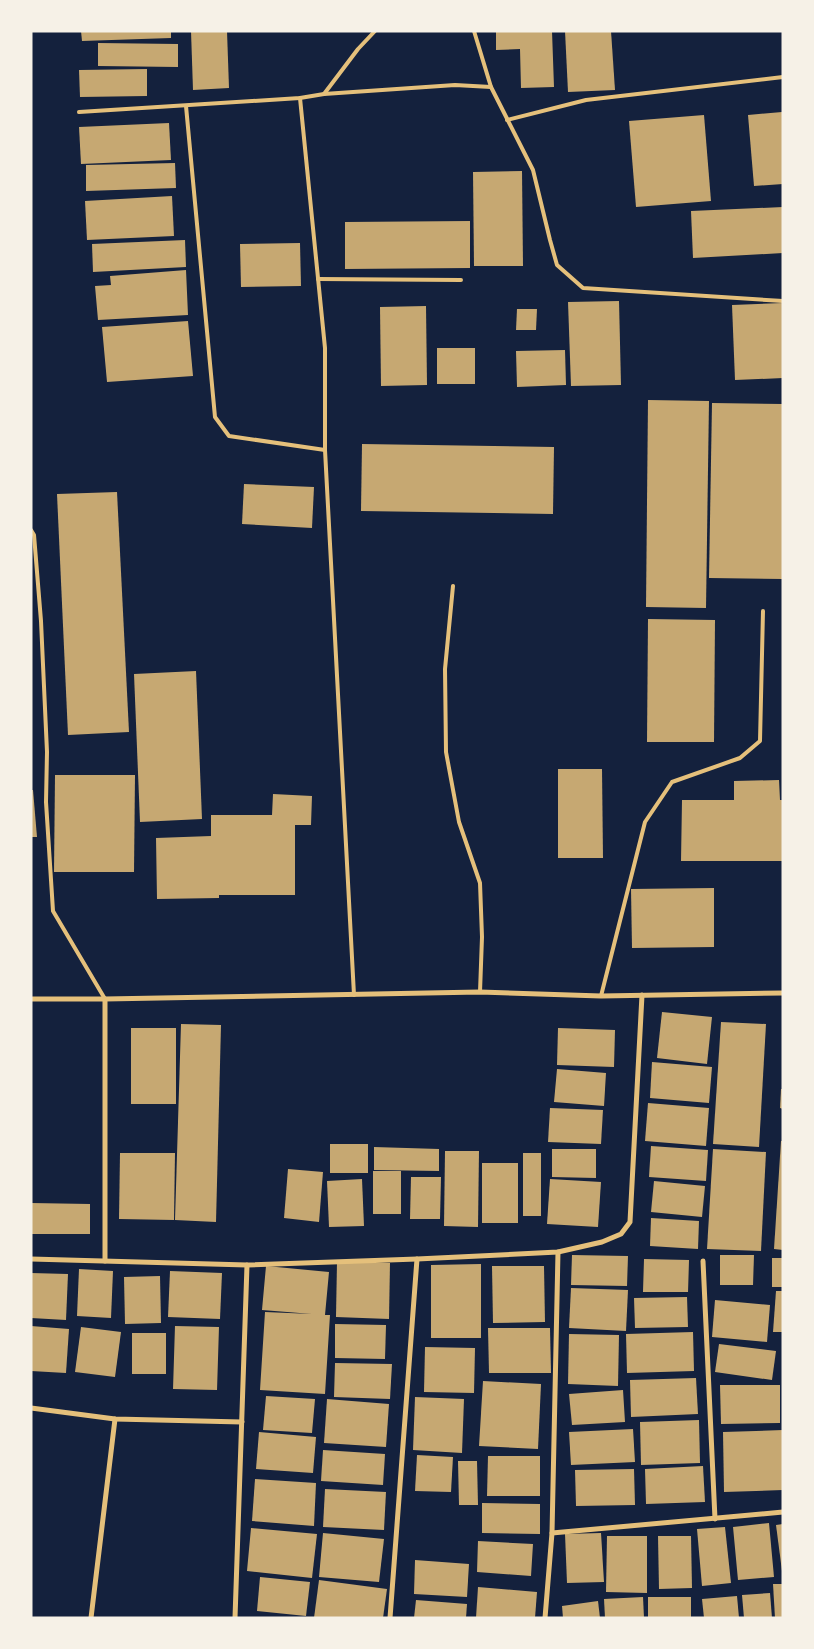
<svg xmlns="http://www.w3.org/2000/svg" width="814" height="1649" font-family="Manrope,sans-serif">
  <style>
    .building { fill: #c6a872 }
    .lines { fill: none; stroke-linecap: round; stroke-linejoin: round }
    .service { stroke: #e5c07b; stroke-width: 4 }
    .minor { stroke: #e5c07b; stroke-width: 5 }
  </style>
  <rect width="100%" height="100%" fill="#14213d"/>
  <g class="building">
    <polygon points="81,31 171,31 171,38 82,41"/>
    <polygon points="191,31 227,31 229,88 193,90"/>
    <polygon points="496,31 552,31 554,87 521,88 520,49 496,50"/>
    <polygon points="565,31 611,31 615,90 568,92"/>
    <polygon points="98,43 178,44 178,67 98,66"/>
    <polygon points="147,69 147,96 80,97 79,70"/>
    <polygon points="782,112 783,184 754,186 748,115"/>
    <polygon points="704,115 711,201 636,207 629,121"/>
    <polygon points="169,123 171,160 81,164 79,127"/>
    <polygon points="175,163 176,188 86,191 86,165"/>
    <polygon points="522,171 523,266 474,266 473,172"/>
    <polygon points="172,196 174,236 87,240 85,201"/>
    <polygon points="783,207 783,253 693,258 691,211"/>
    <polygon points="470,221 470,268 345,269 345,222"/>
    <polygon points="185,240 186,267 93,272 92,244"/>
    <polygon points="300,243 301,286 241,287 240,244"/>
    <polygon points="186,270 188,315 98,320 95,286 111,285 110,276"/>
    <polygon points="619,301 621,385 571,386 568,302"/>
    <polygon points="783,303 783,378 735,380 732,305"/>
    <polygon points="426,306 427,385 381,386 380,307"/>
    <polygon points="517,309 537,309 536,330 516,330"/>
    <polygon points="188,321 193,376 107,382 102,327"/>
    <rect x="437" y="348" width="38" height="36"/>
    <polygon points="565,350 566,385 517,387 516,351"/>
    <polygon points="648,400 709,401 706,608 646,607"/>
    <polygon points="712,403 783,404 783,579 709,578"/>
    <polygon points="362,444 554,447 553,514 361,511"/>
    <polygon points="244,484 314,487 312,528 242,524"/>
    <polygon points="117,492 129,732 68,735 57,494"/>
    <polygon points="648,619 715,620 714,742 647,742"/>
    <polygon points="196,671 202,819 140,822 134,674"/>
    <polygon points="558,769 602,769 603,858 558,858"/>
    <polygon points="55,775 135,775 134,872 54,872"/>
    <polygon points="779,780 780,800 783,800 783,861 681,861 682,800 734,800 734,781"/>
    <polygon points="31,790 33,790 37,837 31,837"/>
    <polygon points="273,794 312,796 311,825 295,825 295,895 219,895 219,898 157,899 156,838 211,836 211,815 272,815"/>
    <polygon points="714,888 714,947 632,948 631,889"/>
    <polygon points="662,1012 712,1017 707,1064 657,1058"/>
    <polygon points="721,1022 766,1024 759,1147 713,1144"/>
    <polygon points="181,1024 221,1025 216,1222 175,1220"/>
    <rect x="131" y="1028" width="45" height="76"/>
    <polygon points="558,1028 615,1030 614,1067 557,1065"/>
    <polygon points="652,1062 712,1067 709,1103 650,1098"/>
    <polygon points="557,1069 606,1073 604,1106 554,1102"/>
    <polygon points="781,1089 783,1089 783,1109 780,1108"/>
    <polygon points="648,1103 709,1108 706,1146 645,1141"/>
    <polygon points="550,1108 603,1110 601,1144 548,1142"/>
    <polygon points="781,1141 783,1141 783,1250 774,1249"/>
    <rect x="330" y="1144" width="38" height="29"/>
    <polygon points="651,1146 708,1150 706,1181 649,1177"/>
    <polygon points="374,1147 439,1149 439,1171 374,1170"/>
    <polygon points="552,1149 596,1149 596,1178 552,1177"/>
    <polygon points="713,1149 766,1152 761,1251 707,1249"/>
    <polygon points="445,1151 479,1151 478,1227 444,1226"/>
    <polygon points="120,1153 175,1153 174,1220 119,1219"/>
    <rect x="523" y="1153" width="18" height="63"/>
    <rect x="482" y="1163" width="36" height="60"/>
    <polygon points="288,1169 323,1172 319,1222 284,1218"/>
    <rect x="373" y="1171" width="28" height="43"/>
    <polygon points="411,1177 441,1177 440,1219 410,1219"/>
    <polygon points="362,1179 364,1226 329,1227 327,1181"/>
    <polygon points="550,1179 601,1182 598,1227 547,1224"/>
    <polygon points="654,1181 705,1186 702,1217 651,1212"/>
    <polygon points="31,1203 90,1204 90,1234 31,1234"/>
    <polygon points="651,1218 699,1221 698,1249 650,1246"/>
    <polygon points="572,1255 628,1256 627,1286 571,1285"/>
    <polygon points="720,1255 754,1255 753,1285 720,1285"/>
    <rect x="772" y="1258" width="11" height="29"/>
    <polygon points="644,1259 689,1260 688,1292 643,1292"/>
    <polygon points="337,1262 390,1263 389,1319 336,1317"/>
    <polygon points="481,1264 481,1338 431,1338 431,1265"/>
    <polygon points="266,1266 329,1272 325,1315 330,1315 325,1394 260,1390 265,1312 312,1314 262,1310"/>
    <polygon points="492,1266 544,1266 545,1322 493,1323"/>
    <polygon points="79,1269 113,1271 111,1318 77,1316"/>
    <polygon points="170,1271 222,1273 220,1319 168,1317"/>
    <polygon points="31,1273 68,1274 66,1320 31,1318"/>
    <polygon points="160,1276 161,1323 125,1324 124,1277"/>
    <polygon points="571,1288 628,1290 626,1331 569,1328"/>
    <polygon points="776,1291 783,1291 783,1332 773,1332"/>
    <polygon points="687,1297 688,1327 635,1328 634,1298"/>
    <polygon points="715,1300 770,1305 767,1342 712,1337"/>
    <polygon points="335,1324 386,1325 385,1359 335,1358"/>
    <polygon points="31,1326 69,1329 66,1373 31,1371"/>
    <polygon points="175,1326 219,1327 217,1390 173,1389"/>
    <polygon points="81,1327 121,1332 115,1377 75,1372"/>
    <polygon points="488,1328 550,1328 551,1373 489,1373"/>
    <polygon points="693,1332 694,1371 627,1373 626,1334"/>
    <rect x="132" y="1333" width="34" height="41"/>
    <polygon points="569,1334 619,1335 618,1386 568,1384"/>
    <polygon points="719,1344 776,1351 772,1380 715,1372"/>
    <polygon points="425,1347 475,1348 474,1393 424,1392"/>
    <polygon points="335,1363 392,1364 390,1399 334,1397"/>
    <polygon points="696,1378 698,1414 631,1417 630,1380"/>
    <polygon points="483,1381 541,1384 538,1449 479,1446"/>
    <polygon points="720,1385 780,1385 780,1423 721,1424"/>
    <polygon points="623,1390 625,1422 572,1425 569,1394"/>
    <polygon points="266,1396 315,1399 312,1433 263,1430"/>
    <polygon points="415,1397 464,1399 462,1453 413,1450"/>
    <polygon points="327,1399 389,1404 386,1447 324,1443"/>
    <polygon points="699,1420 700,1463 641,1465 640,1422"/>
    <polygon points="633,1429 635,1462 571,1465 569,1432"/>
    <polygon points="783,1430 783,1490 724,1492 723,1432"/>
    <polygon points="259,1432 316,1437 313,1473 256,1469"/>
    <polygon points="323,1450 385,1454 383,1485 321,1481"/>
    <polygon points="417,1455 453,1457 451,1492 415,1491"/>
    <polygon points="488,1456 540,1456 540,1496 487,1496"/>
    <polygon points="458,1461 477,1461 478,1505 459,1505"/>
    <polygon points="703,1466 705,1502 646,1504 645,1469"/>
    <polygon points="634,1469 635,1505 576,1506 575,1470"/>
    <polygon points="255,1479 316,1483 314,1526 252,1521"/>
    <polygon points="325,1489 386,1492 384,1530 323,1527"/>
    <polygon points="482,1503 540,1504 540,1534 482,1533"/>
    <polygon points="769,1523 774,1577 738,1580 733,1527"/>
    <polygon points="783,1524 783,1571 782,1571 776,1525"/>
    <polygon points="725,1527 731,1583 702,1586 697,1529"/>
    <polygon points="251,1528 317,1534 312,1578 247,1571"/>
    <polygon points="323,1533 384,1539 379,1582 319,1577"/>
    <polygon points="601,1533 604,1582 567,1583 565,1534"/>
    <polygon points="607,1536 647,1536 647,1593 606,1592"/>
    <polygon points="658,1536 691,1536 692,1588 659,1589"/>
    <polygon points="478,1541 533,1544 531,1576 477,1572"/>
    <polygon points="415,1560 469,1564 467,1597 414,1594"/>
    <polygon points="260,1577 310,1582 306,1616 257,1611"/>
    <polygon points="319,1580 387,1589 383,1618 314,1618"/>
    <polygon points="773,1584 783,1584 783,1618 775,1618"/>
    <polygon points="478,1587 537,1592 535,1618 476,1618"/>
    <polygon points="770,1593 772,1618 744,1618 742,1595"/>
    <polygon points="737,1596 739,1618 704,1618 702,1599"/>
    <polygon points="643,1597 644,1618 605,1618 604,1599"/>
    <rect x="648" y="1597" width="43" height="21"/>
    <polygon points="416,1600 467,1604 466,1618 414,1618"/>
    <polygon points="598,1601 600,1618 563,1618 562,1606"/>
  </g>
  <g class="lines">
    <g class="service">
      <polyline points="474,31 491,87 533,170 550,240 557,265 583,288 783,301"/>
      <polyline points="324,94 358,49 375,31"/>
      <polyline points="300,98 325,348 325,450 354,995"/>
      <polyline points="186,106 215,417 229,436 325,450"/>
      <polyline points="79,112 300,98 324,94 455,85 491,87"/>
      <polyline points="507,120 586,100 783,77"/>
      <polyline points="318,279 461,280"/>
      <polyline points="31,530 34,535 41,621 47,752 46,802 53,911 105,999"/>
      <polyline points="453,586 445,669 446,752 459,822 480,883 482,937 480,992"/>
      <polyline points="601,996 645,822 672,782 740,758 760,741 763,611"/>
    </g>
    <g class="minor">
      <polyline points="31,999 105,999 480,992 601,996 783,993"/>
      <polyline points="105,999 105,1261"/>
      <polyline points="31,1259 247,1265 417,1259 558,1252 602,1242 621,1234 630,1222 642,995"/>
      <polyline points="703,1261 715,1519"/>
      <polyline points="31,1408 115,1419 242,1422"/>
      <polyline points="552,1533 783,1512"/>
      <polyline points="91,1618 115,1419"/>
      <polyline points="235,1618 247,1265"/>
      <polyline points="390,1618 417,1259"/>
      <polyline points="545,1618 552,1533 558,1252"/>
    </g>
  </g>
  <rect width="814" height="1649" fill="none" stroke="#f6f1e7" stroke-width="65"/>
</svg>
